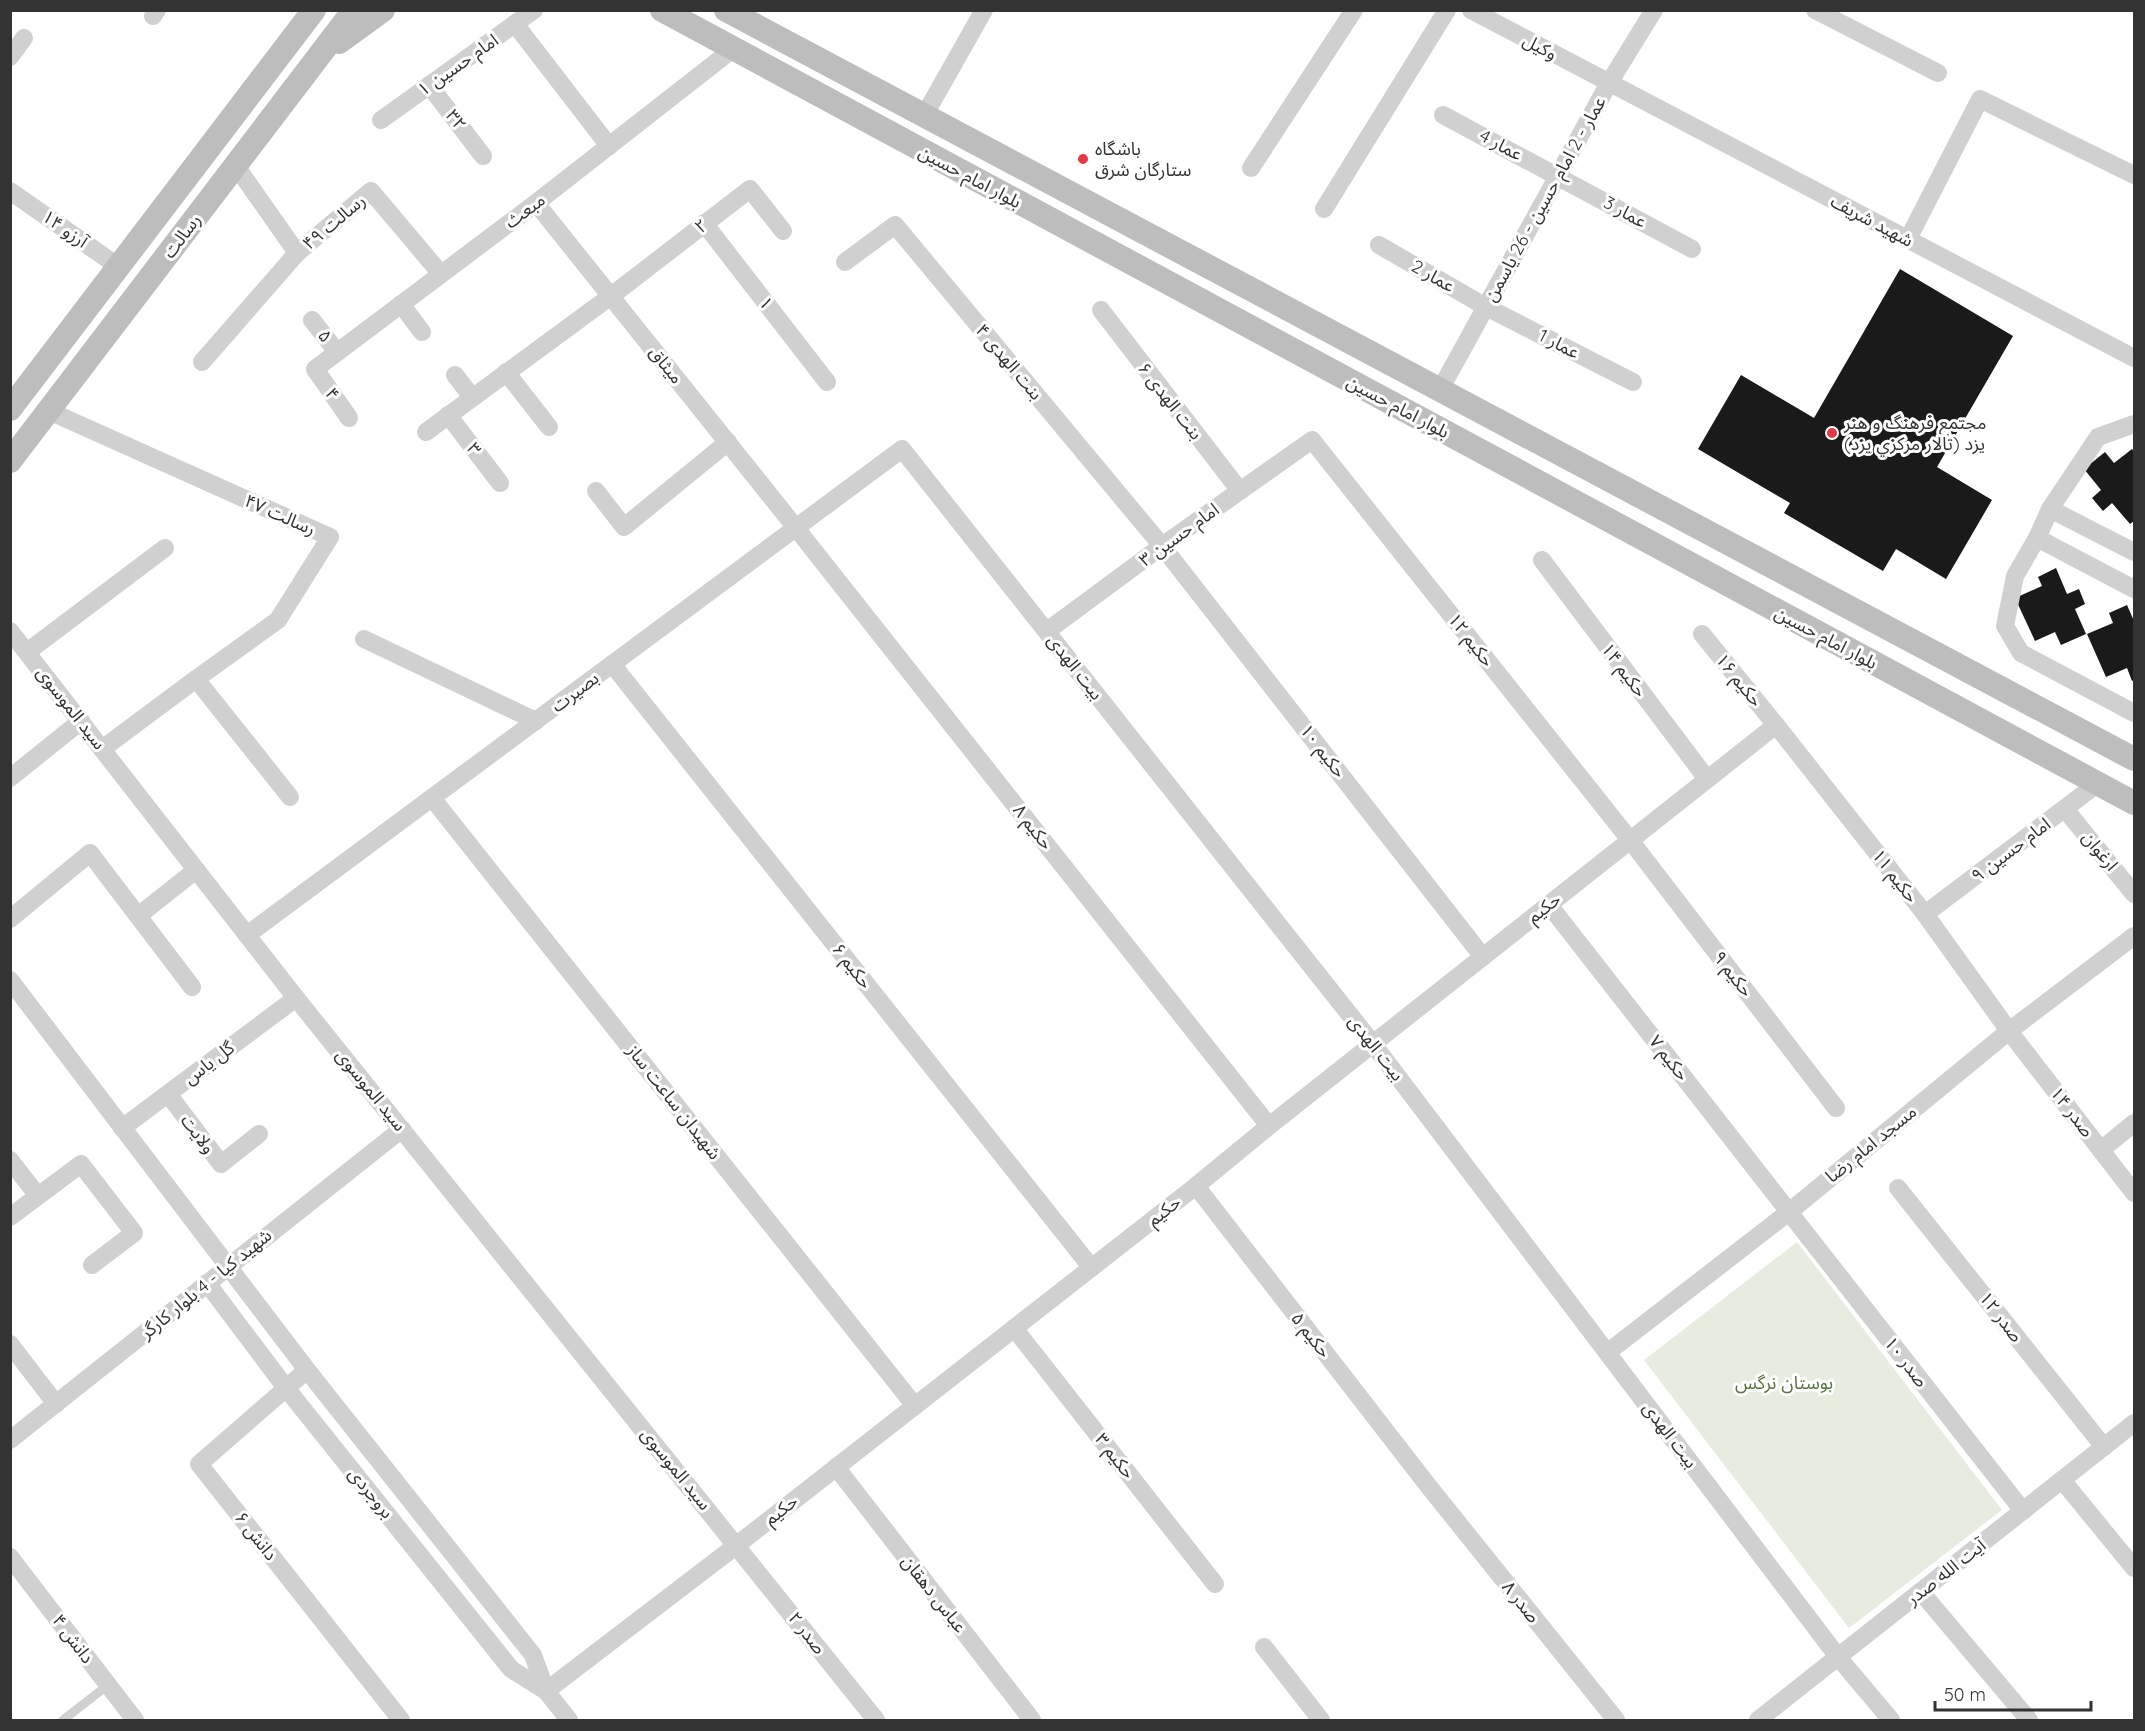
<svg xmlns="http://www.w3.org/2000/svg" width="2145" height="1731" font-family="Quicksand,'Noto Sans Arabic',sans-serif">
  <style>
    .green { fill: #e6ecdf }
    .building { fill: #1a1a1a }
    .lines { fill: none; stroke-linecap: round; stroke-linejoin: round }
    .service { stroke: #d0d0d0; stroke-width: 9 }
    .minor { stroke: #d0d0d0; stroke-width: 18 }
    .secondary { stroke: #bdbdbd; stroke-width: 24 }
    .poi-dot { fill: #e63946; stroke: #fff; stroke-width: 2 }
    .labels { text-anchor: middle; stroke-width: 6; stroke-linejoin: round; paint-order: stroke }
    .street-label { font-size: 18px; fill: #333; stroke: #fff }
    .poi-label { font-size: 18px; fill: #333; stroke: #fff; text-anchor: start }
    .park-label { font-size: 18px; fill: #56703f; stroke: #fff }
  </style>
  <rect width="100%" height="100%" fill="#fff"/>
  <polygon class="green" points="1797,1242 2002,1510 1849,1628 1644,1360"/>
  <g class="building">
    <polygon points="1900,269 2013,336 1937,467 1992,500 1946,579 1896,549 1883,571 1784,513 1790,503 1698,449 1741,375 1814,418"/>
    <polygon points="2132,449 2134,452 2134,521 2130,524 2112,503 2103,511 2092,498 2101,490 2084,469 2105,452 2114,463"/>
    <polygon points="2056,568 2067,594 2079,589 2085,604 2075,609 2086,634 2061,645 2055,632 2035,641 2015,598 2042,586 2038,577"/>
    <polygon points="2127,605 2134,621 2134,680 2132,681 2127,668 2106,677 2087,634 2113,623 2109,613"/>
  </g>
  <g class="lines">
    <polyline class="service" points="63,1720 108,1685"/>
    <g class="minor">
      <polyline points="1471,10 2134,358"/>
      <polyline points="1815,10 1938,73"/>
      <polyline points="153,16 157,10"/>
      <polyline points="515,24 609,146"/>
      <polyline points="10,57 24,38"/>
      <polyline points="429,85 483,156"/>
      <polyline points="1443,115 1692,249"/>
      <polyline points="924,116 984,10"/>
      <polyline points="381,120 534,10"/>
      <polyline points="236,166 297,253"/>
      <polyline points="1251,168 1354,10"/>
      <polyline points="10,191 119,267"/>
      <polyline points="536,203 796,528 1269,1126"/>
      <polyline points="1324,209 1447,10"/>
      <polyline points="704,223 827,382"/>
      <polyline points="1908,239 1980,99 2134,175"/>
      <polyline points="1379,245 1486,307 1633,382"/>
      <polyline points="845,262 895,225 1162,546 1483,957"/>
      <polyline points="401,304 422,332"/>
      <polyline points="1101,310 1240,491"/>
      <polyline points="312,320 337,352"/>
      <polyline points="202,362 297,253 371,191 441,274"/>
      <polyline points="506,372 549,427"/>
      <polyline points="455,375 472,397"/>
      <polyline points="1440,390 1609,83 1654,10"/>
      <polyline points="49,411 330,537 278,620 196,679"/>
      <polyline points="448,415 500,483"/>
      <polyline points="349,418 315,369 536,203 733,49"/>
      <polyline points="2134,424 2098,437 2050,509 2134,552"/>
      <polyline points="426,432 611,296 750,189 783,231"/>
      <polyline points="596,491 624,527 728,442"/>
      <polyline points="2050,509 2037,538 2134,589"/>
      <polyline points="2037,538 2015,576 2005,626 2021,653 2134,713"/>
      <polyline points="1542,560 1707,779"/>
      <polyline points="10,631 296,998 876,1720"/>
      <polyline points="1047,631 1162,546 1312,440 1630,840 1836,1108"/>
      <polyline points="1702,634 1776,725 1925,914 2009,1031 2134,1193"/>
      <polyline points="364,639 536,721"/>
      <polyline points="27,652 165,548"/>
      <polyline points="612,664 1091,1267"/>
      <polyline points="102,749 196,679 290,797"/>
      <polyline points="10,778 81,721"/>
      <polyline points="432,798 915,1406"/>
      <polyline points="2065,809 2134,894"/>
      <polyline points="1549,905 2023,1511"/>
      <polyline points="1925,914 2097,784"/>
      <polyline points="138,916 196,870"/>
      <polyline points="10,919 90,853 192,987"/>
      <polyline points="247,935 902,449 1373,1044 1838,1657 1891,1720"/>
      <polyline points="10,980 307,1370 533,1655 546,1691 569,1720"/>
      <polyline points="168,1094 221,1164 259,1134"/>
      <polyline points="122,1128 296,998"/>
      <polyline points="2101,1150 2134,1123"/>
      <polyline points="10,1160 38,1196"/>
      <polyline points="1196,1186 1426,1483 1616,1720"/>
      <polyline points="1898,1188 2104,1447"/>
      <polyline points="10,1217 81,1164 134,1233 92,1265"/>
      <polyline points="207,1283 286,1388 511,1669 546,1691"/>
      <polyline points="1014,1328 1215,1584"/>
      <polyline points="10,1344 56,1404"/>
      <polyline points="1608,1352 1789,1212 2009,1031 2134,936"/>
      <polyline points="307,1370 199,1464 401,1720"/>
      <polyline points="10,1440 402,1129"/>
      <polyline points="836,1467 1032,1720"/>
      <polyline points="2062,1480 2134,1568"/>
      <polyline points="10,1557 135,1720"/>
      <polyline points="1921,1592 2029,1720"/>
      <polyline points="1264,1647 1321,1720"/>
      <polyline points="546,1691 737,1545 1196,1186 1269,1126 1776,725"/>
      <polyline points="1758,1720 2134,1423"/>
    </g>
    <g class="secondary">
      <polyline points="662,10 2134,803"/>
      <polyline points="726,10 2134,759"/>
      <polyline points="339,42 383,10"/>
      <polyline points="10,409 314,10"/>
      <polyline points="10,461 354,10"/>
    </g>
  </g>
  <g class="poi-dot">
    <circle cx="1083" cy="159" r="6"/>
    <circle cx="1832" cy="433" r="6"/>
  </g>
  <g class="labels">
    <g class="street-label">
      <text transform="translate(1540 47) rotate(28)" y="6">وکیل</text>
      <text transform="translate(458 65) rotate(-35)" y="6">امام حسین ۱</text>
      <text transform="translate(456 120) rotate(53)" y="6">۳۲</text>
      <text transform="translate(1501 145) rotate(28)" y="6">عمار 4</text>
      <text transform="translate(970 177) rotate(28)" y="6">بلوار امام حسین</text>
      <text transform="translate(1545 199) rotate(-61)" y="6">عمار - 2 امام حسین - 26 یاسمن</text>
      <text transform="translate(525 211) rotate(-37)" y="6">مبعث</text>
      <text transform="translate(1625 212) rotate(29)" y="6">عمار 3</text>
      <text transform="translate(1872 221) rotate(28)" y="6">شهید شریف</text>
      <text transform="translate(334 222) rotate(-40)" y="6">رسالت ۴۹</text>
      <text transform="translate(701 226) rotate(-37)" y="6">۲</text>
      <text transform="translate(65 229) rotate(35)" y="6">۱۴ آرزو</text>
      <text transform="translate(182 236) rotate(-53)" y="6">رسالت</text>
      <text transform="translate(1433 276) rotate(30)" y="6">عمار 2</text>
      <text transform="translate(766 303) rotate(52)" y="6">۱</text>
      <text transform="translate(325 336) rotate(53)" y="6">۵</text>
      <text transform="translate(1559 344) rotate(27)" y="6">عمار 1</text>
      <text transform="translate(1009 362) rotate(50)" y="6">بنت الهدی ۴</text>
      <text transform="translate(666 365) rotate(51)" y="6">میثاق</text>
      <text transform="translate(332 394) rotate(55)" y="6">۴</text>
      <text transform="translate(1170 401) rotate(52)" y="6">بنت الهدی ۶</text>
      <text transform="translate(1398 407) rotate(28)" y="6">بلوار امام حسین</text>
      <text transform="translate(474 449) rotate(53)" y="6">۳</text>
      <text transform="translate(280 515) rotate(24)" y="6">رسالت ۴۷</text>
      <text transform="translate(1179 535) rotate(-36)" y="6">امام حسین ۳</text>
      <text transform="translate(1826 638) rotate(28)" y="6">بلوار امام حسین</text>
      <text transform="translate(1471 640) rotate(52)" y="6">حکیم ۱۲</text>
      <text transform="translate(1075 667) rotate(52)" y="6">بیت الهدی</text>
      <text transform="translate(1624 670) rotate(53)" y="6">حکیم ۱۴</text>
      <text transform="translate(1739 680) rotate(51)" y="6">حکیم ۱۶</text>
      <text transform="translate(575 692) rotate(-37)" y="6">بصیرت</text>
      <text transform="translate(71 708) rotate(52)" y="6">سید الموسوی</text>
      <text transform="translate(1323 751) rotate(52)" y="6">حکیم ۱۰</text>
      <text transform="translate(1033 827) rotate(52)" y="6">حکیم ۸</text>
      <text transform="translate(2011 850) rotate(-37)" y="6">امام حسین ۹</text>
      <text transform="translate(2100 851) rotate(51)" y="6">ارغوان</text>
      <text transform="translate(1895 876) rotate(52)" y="6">حکیم ۱۱</text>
      <text transform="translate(1544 908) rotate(-38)" y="6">حکیم</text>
      <text transform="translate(852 966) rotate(52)" y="6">حکیم ۶</text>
      <text transform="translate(1733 974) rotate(52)" y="6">حکیم ۹</text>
      <text transform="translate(1376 1048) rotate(52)" y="6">بیت الهدی</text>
      <text transform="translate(1669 1058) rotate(52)" y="6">حکیم ۷</text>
      <text transform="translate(209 1063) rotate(-37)" y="6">گل یاس</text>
      <text transform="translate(371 1090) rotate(51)" y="6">سید الموسوی</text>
      <text transform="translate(674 1102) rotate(52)" y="6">شهیدان ساعت ساز</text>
      <text transform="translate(2072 1112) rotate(52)" y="6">صدر ۱۴</text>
      <text transform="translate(198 1134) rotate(53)" y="6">ولایت</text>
      <text transform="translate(1871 1144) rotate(-39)" y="6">مسجد امام رضا</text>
      <text transform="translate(1164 1211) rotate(-38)" y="6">حکیم</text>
      <text transform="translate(206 1284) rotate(-39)" y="6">شهید کیا - 4 بلوار کارگر</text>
      <text transform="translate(2001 1317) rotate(52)" y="6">صدر ۱۲</text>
      <text transform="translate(1311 1335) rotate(52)" y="6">حکیم ۵</text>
      <text transform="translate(1906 1362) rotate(52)" y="6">صدر ۱۰</text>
      <text transform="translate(1670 1435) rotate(53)" y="6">بیت الهدی</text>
      <text transform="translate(1115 1456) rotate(52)" y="6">حکیم ۳</text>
      <text transform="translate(676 1469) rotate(51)" y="6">سید الموسوی</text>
      <text transform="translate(371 1493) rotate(51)" y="6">بروجردی</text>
      <text transform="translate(781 1510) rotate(-38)" y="6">حکیم</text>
      <text transform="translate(256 1536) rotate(52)" y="6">دانش ۶</text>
      <text transform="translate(1946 1572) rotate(-38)" y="6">آیت الله صدر</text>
      <text transform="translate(934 1594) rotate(52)" y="6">عباس دهقان</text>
      <text transform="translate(1521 1602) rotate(51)" y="6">صدر ۸</text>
      <text transform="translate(807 1633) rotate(52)" y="6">صدر ۲</text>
      <text transform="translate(73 1639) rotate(53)" y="6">دانش ۴</text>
    </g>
    <g class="poi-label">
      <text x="1095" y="155">باشگاه<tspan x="1095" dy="21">ستارگان شرق</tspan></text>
      <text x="1844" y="429">مجتمع فرهنگ و هنر<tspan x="1844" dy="21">یزد (تالار مركزي یزد)</tspan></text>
    </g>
    <g class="park-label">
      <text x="1784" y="1389">بوستان نرگس</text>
    </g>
  </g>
  <rect width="2145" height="1731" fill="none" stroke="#333333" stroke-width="24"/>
  <path d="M1935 1701v9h156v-9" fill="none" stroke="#333333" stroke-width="3"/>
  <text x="1944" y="1701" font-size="18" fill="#333333" stroke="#ffffff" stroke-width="4.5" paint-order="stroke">50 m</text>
</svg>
